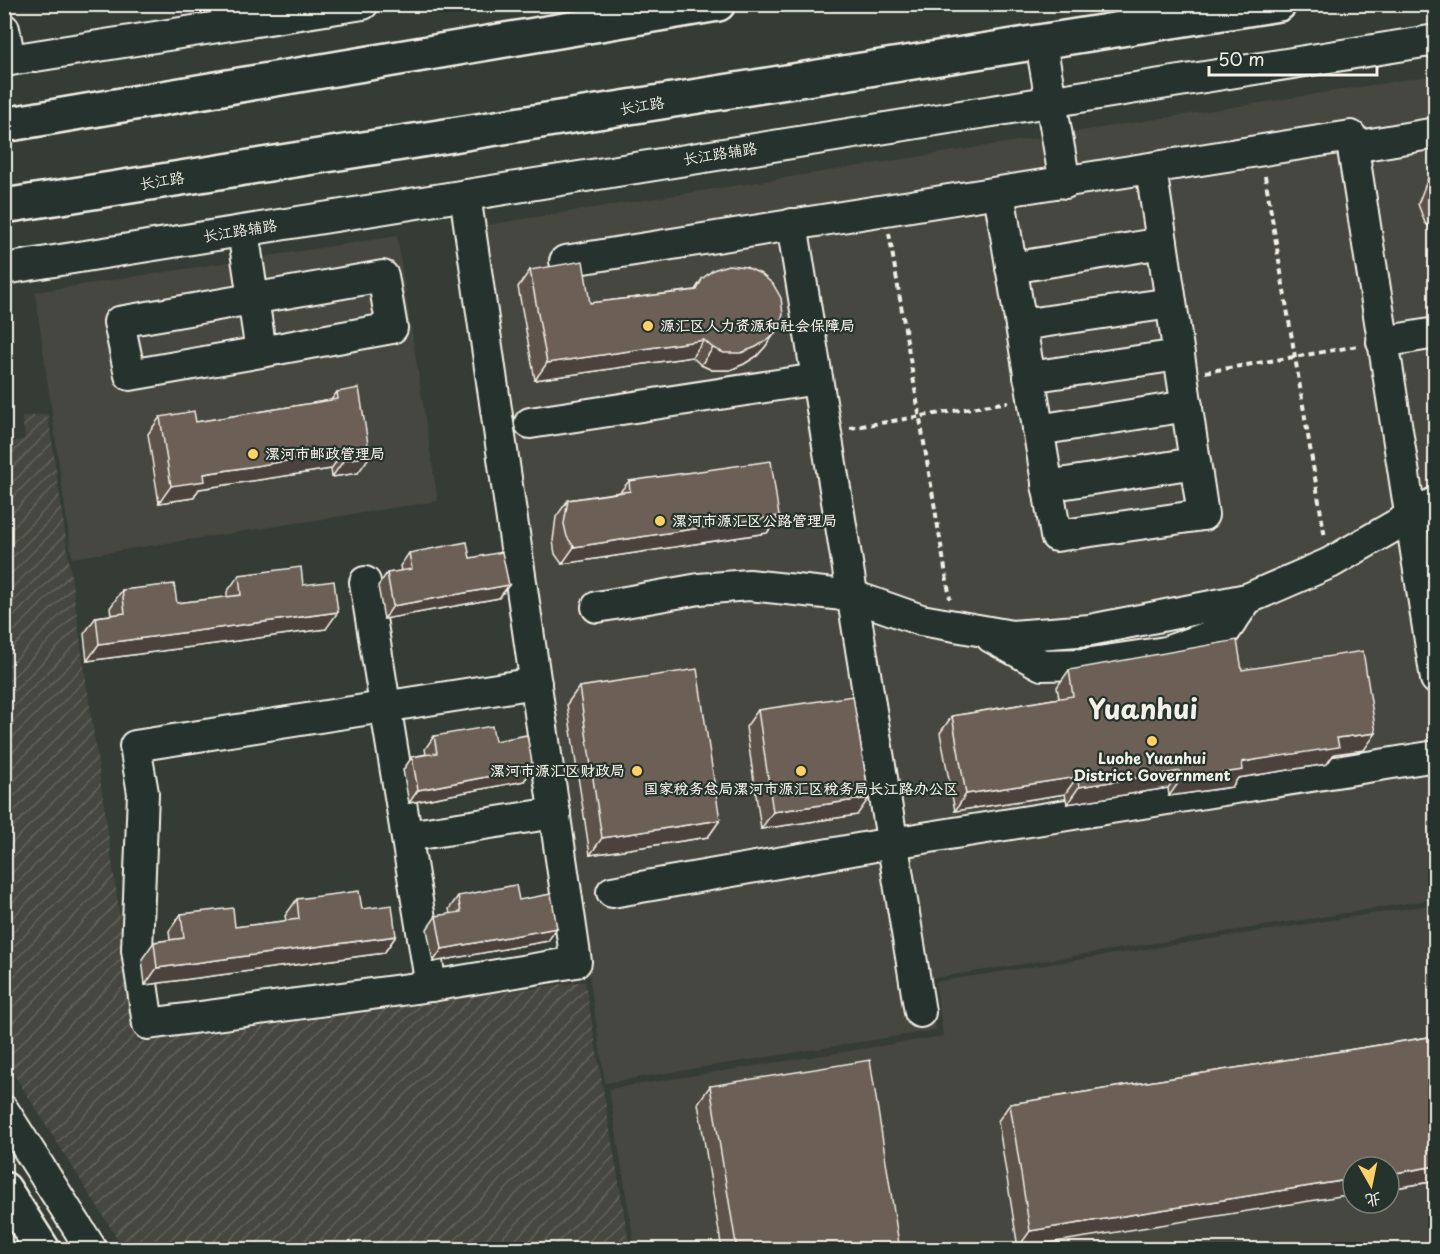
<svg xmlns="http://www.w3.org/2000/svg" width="1440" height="1254" font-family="'Playpen Sans','LXGW WenKai TC',sans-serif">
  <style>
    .built { fill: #45473f; fill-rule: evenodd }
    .industrial { fill: url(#industrial-furrows) }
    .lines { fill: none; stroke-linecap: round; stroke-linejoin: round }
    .minor-casing { stroke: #f4f1e8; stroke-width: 34 }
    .major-casing { stroke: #f4f1e8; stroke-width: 38 }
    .highway-casing { stroke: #f4f1e8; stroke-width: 38 }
    .path { stroke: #f4f1e8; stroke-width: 4; stroke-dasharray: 6 4.5; stroke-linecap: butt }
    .minor { stroke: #26332d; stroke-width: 30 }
    .major { stroke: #26332d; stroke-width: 33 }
    .highway { stroke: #26332d; stroke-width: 33 }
    .wall { fill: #5d534b; stroke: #f4f1e8; stroke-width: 1.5 }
    .shaded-wall { fill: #4c433d; stroke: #f4f1e8; stroke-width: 1.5 }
    .building { fill: #6c6057; stroke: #f4f1e8; stroke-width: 1.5 }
    .poi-dot { fill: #ffd166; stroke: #26332d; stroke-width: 2 }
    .labels { text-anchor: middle; stroke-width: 4.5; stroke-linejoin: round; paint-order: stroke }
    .street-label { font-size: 15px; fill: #f4f1e8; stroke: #26332d }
    .poi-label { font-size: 15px; font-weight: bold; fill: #f4f1e8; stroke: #26332d; text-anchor: start }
    .town-label { font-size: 27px; font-weight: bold; fill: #f4f1e8; stroke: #26332d }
  </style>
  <defs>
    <pattern id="industrial-furrows" width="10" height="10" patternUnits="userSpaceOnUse" patternTransform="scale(1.5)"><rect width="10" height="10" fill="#45473f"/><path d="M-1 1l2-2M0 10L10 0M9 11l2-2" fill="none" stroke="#60625b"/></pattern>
  </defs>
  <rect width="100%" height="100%" fill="#343c35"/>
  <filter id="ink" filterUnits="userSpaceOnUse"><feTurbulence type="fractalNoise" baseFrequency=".0167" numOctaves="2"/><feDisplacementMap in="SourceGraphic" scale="12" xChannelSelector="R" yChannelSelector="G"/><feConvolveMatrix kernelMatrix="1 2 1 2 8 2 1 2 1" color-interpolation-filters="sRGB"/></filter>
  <g filter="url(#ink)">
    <g class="built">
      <polygon points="1435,75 1435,899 928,979 936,1030 605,1083 479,226"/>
      <polygon points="397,236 438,501 72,558 35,292"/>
      <path d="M1435 904V1249H635L609 1089 943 1036 935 982ZM1353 1167H1389V1203H1353Z"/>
    </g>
    <polygon class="industrial" points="48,414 138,1042 585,981 630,1249 124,1249 5,1060 5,443 25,439 22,417"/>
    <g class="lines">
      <defs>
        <g id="minor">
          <polyline points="4,29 10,60"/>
          <polyline points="1041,43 1065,183"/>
          <polyline points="4,61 363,4"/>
          <polyline points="1353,147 1436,133"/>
          <polyline points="999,193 1056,536 1203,515 1151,169"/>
          <polyline points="465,195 576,962 431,986 148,1024 137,950 143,793 135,746 536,683"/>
          <polyline points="792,224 920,1012"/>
          <polyline points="243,231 261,352 392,328 383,276 119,322 130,375 261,352"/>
          <polyline points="565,261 1351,136 1436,679"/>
          <polyline points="1011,268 1162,243"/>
          <polyline points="4,269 1436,40"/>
          <polyline points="1021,325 1171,303"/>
          <polyline points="1382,342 1436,333"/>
          <polyline points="1029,377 1179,355"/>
          <polyline points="530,423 817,379"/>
          <polyline points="1038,430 1187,406"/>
          <polyline points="1047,486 1195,463"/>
          <polyline points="365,582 431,986"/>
          <polyline points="597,607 699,589 749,585 853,596 921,620 1012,636 1090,630 1247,599 1330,563 1436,502"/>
          <polyline points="991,637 1042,665 1085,664 1166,652 1225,631 1247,599"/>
          <polyline points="407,836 555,813"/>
          <polyline points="612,892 892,843 1436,756"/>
          <polyline points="4,1111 92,1250"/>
        </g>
        <g id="major">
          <polyline points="4,125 718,4"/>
          <polyline points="4,206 1279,4"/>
        </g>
        <polyline id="highway" points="4,1189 43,1250"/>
      </defs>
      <use href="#minor" class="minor-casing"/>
      <use href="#major" class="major-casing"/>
      <use href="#highway" class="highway-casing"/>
      <g class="path">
        <polyline points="1265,176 1325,538"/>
        <polyline points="889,233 950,599"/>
        <polyline points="1205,372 1358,346"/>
        <polyline points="850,428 1008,402"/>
      </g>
      <use href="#minor" class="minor"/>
      <use href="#major" class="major"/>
      <use href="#highway" class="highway"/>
    </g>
    <g class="wall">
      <polygon points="1436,165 1436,232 1425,223 1418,204 1430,173"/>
      <polygon points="530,270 590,303 695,290 702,279 777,330 765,347 757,356 744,364 730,370 712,370 701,365 692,357 535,380 518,287"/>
      <polygon points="337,392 358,473 332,477 331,469 199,489 193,498 159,503 148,434 160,417 196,422 331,400"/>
      <polygon points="629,481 779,516 767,533 562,564 555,554 553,541 556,517 568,500 620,492"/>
      <polygon points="409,553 470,558 509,585 499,598 384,619 378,586 387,573 401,571 400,566"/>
      <polygon points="239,575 303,585 326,629 87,661 84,634 96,617 111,615 110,608 122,590 177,603 227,597 227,592"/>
      <polygon points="1069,670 1242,670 1364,750 1334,754 1327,764 1238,778 1232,787 1169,796 1168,788 1067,804 1065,794 955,811 940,733 952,716 1059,698 1057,687"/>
      <polygon points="579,687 720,820 708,837 590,855 567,704"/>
      <polygon points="758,710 857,815 761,829 746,727"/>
      <polygon points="434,736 495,741 533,768 524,781 409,803 403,770 412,757 426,754 425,749"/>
      <polygon points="458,896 519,900 548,941 433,962 427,929 436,916 450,914 449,909"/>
      <polygon points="297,899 362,909 396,936 384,953 145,985 142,959 154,942 170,940 169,931 181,914 235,927 286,921 285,916"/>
      <polygon points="1436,1036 1436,1181 1389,1189 1389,1167 1018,1248 998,1121 1010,1104"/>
      <polygon points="710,1086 900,1250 722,1250 698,1103"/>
    </g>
    <g class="shaded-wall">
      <polygon points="777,330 765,347 757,356 744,364 730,370 712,370 701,365 713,348"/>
      <polygon points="704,340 692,357 535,380 547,363"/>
      <polygon points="343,452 331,469 199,489 193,498 159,503 171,486 204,474"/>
      <polygon points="370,456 358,473 332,477 344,460"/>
      <polygon points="779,516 767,533 562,564 574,547"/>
      <polygon points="509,585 499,598 384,619 393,606"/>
      <polygon points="338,612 326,629 87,661 99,644"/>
      <polygon points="1376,733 1364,750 1334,754 1327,764 1238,778 1232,787 1169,796 1181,779 1337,738"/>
      <polygon points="533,768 524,781 409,803 418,790"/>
      <polygon points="1180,771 1168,788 1067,804 1079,787"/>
      <polygon points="1077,777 1065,794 955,811 966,794"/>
      <polygon points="869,798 857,815 761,829 773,812"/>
      <polygon points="720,820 708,837 590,855 602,838"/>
      <polygon points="557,928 548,941 433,962 442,949"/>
      <polygon points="396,936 384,953 145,985 157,968"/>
      <polygon points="1436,1166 1436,1181 1389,1189 1389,1174"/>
      <polygon points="1353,1179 1353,1194 1018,1248 1030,1231"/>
    </g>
    <g class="building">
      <polygon points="1436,173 1436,202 1430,187"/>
      <polygon points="583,261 590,303 697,290 702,279 713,270 728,265 746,267 761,274 773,284 781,298 783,315 777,330 769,339 756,347 741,353 724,353 713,348 704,340 547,363 530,270"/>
      <polygon points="359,388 370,456 344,460 343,452 204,474 205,481 171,486 160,417 194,411 196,422 338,399 337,392"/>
      <polygon points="771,461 779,516 574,547 567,537 564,524 568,500 630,491 629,481"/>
      <polygon points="467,542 470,558 502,552 509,585 393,606 387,573 412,569 409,553"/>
      <polygon points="301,567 303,585 334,581 338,612 99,644 96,617 125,613 122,590 174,584 177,603 241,595 239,575"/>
      <polygon points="1237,640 1242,670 1363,651 1376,733 1337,738 1339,747 1242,762 1243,770 1181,779 1180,771 1079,787 1077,777 966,794 952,716 1073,696 1069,670"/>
      <polygon points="697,669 720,820 602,838 579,687"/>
      <polygon points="853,696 869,798 773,812 758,710"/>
      <polygon points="492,726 495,741 527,735 533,768 418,790 412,757 437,753 434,736"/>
      <polygon points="516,885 519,900 551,894 557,928 442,949 436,916 461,912 458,896"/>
      <polygon points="359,891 362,909 392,905 396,936 157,968 154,942 184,938 181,914 233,908 235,927 299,919 297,899"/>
      <polygon points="1436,1036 1436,1166 1389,1174 1389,1167 1353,1167 1353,1179 1030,1231 1010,1104"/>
      <polygon points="870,1060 900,1250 737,1250 710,1086"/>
    </g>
  </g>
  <g class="poi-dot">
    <circle cx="648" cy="326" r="6"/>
    <circle cx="253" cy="454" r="6"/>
    <circle cx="660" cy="521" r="6"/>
    <circle cx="1152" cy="741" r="6"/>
    <circle cx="637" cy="771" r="6"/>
    <circle cx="801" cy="771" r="6"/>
  </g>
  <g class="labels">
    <g class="street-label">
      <text transform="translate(642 106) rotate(-9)" y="5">长江路</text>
      <text transform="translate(720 154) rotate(-9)" y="5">长江路辅路</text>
      <text transform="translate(162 181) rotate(-9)" y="5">长江路</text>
      <text transform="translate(240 231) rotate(-9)" y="5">长江路辅路</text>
    </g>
    <g class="poi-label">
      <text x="660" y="331">源汇区人力资源和社会保障局</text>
      <text x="265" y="459">漯河市邮政管理局</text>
      <text x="672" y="526">漯河市源汇区公路管理局</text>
      <text x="1152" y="764" text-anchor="middle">Luohe Yuanhui<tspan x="1152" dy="17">District Government</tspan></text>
      <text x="625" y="776" text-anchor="end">漯河市源汇区财政局</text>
      <text x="801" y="794" text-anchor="middle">国家税务总局漯河市源汇区税务局长江路办公区</text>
    </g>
    <g class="town-label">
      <text x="1143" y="719">Yuanhui</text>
    </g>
  </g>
  <rect width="1440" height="1254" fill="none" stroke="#26332d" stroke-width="24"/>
  <rect x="12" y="12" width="1416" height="1230" fill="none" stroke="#f4f1e8" stroke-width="2" filter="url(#ink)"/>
  <g transform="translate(1371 1185) rotate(171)"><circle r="28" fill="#26332d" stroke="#787f78" stroke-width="1.5"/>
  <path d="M0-4.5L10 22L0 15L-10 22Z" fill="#ffd166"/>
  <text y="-9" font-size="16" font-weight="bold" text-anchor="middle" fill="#f4f1e8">北</text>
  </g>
  <path d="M1209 66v9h168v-9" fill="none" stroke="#f4f1e8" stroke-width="3"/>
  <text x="1218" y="66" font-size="18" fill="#f4f1e8" stroke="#26332d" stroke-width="4.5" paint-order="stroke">50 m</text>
</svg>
